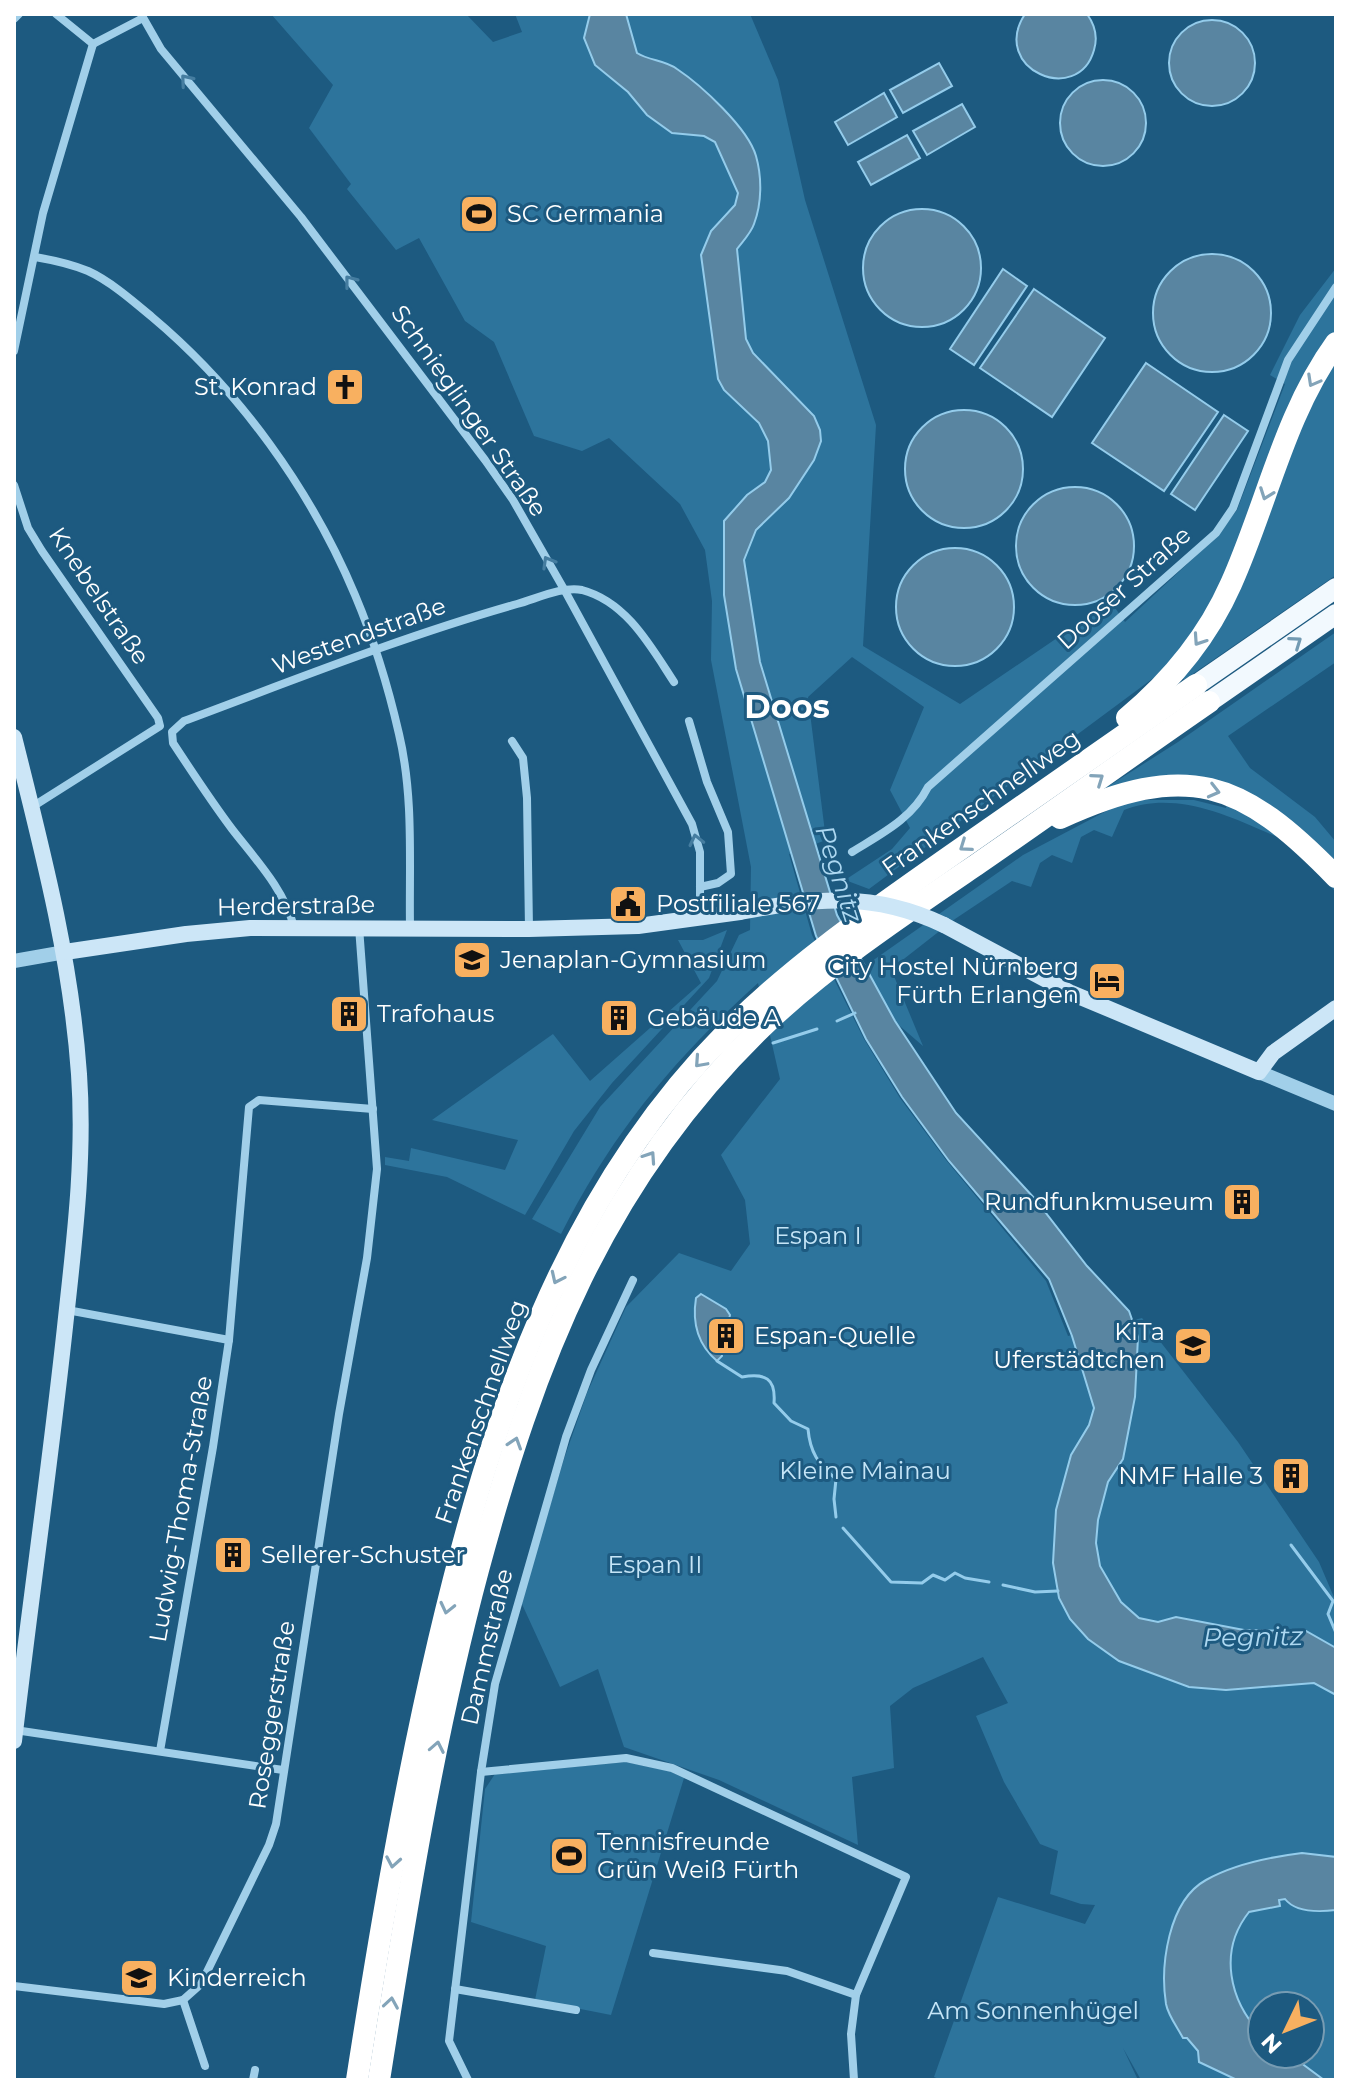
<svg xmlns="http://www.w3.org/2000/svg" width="1350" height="2094" font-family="Montserrat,sans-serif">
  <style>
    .green { fill: #2d749c; fill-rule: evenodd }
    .water { fill: #5985a1; stroke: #94cceb; stroke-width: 2 }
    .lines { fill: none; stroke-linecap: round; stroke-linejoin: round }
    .stream { stroke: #94cceb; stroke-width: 3 }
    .minor { stroke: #a1cfe9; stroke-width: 8 }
    .tertiary { stroke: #a1cfe9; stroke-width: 14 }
    .secondary { stroke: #cce6f7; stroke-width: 16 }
    .trunk { stroke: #f2f9fe; stroke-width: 20 }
    .motorway { stroke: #fff; stroke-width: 22 }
    .secondary-bridge { stroke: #cce6f7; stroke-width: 16 }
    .oneway { stroke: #457da0 }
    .oneway2 { stroke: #83a4b9 }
    .oneway3 { stroke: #729ab2 }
    .labels { text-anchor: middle; stroke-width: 6; stroke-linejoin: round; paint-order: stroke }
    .poi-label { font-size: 24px; fill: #fff; stroke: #1d5a80; text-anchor: start }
    .street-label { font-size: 24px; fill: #fff; stroke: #1d5a80 }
    .park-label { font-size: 24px; fill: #c5e5f7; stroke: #1d5a80 }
    .water-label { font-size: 26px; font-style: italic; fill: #add8f1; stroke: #1d5a80 }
    .district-label { font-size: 32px; font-weight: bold; fill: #fff; stroke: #1d5a80 }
  </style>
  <rect width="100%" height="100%" fill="#1d5a80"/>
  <g class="green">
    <path d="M271 14H466L493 42 522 32 515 14H750L778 80 805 200 876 425 863 646 960 704 1085 619 1113 605 1125 622 1213 540 1237 510 1285 384 1270 375 1300 315 1336 268V334L1212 607 1175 662 869 889 845 880 892 849 910 828 890 790 924 707 852 657 808 697 826 840 789 854 812 935 864 1039 900 1098 946 1160 1046 1281 1068 1336 1142 1318 1238 1442 1319 1562 1336 1602V2080H1141L1123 2048 1138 2080H941L934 2077 998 1897 1085 1924 1095 1905 1081 1904 1050 1894 1058 1851 1040 1844 1004 1782 976 1716 1008 1703 983 1657 913 1688 890 1706 894 1768 852 1777 858 1845 719 1780 624 1747 598 1669 560 1687 521 1602 564 1459 587 1393 626 1307 679 1253 731 1271 750 1244 745 1200 721 1155 780 1079 758 983C673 1060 613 1132 561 1234L532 1219 600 1107 717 981 739 935 750 930 751 867 711 660 712 601 705 550 680 504 609 438 582 451 534 436 494 342 465 321 419 238 396 250 347 189 351 184 309 128 333 85ZM1262 2006H1310V2054H1262Z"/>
    <polygon points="1336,354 1336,575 1184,680 1183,678"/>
    <path d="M1336 632V662L1228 736 1250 768 1315 817 1336 842V893C1322 875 1308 858 1289 844 1281 838 1270 834 1261 830 1219 811 1169 792 1124 810L1112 837 1094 830 1081 837 1072 863 1052 855 1040 863 1031 887 1012 881 955 919 891 969 923 1046 894 1021 865 966 1023 855 1114 807 1140 800H1194L1226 808 1228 789H1104L1178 742Z"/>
    <polygon points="727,930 709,978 612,1083 574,1131 525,1215 447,1177 385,1165 385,1157 409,1161 411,1148 505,1170 518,1140 432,1120 553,1034 590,1081 701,983 678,940 703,940"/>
    <polygon points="626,1762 669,1771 684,1778 611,2015 535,2000 546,1946 471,1922 485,1789 495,1774"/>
  </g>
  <g class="water">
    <path d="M590 14H626L637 53C650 61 665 60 677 69 701 85 748 128 756 156 762 177 762 203 754 224 751 233 743 241 737 249L746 339 753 353 814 416 820 430 821 441 814 460 789 498 756 530 744 560 760 662 837 915 895 1021 956 1113 1035 1199 1087 1266 1129 1311 1138 1337 1135 1397 1123 1459 1108 1482 1098 1520 1096 1543 1100 1566 1121 1602 1139 1618 1158 1622 1176 1617 1244 1630 1306 1631 1336 1648V1695L1314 1683 1226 1690 1189 1687 1119 1661 1088 1639 1070 1619 1059 1598 1053 1563 1056 1510 1071 1455 1089 1425 1094 1408 1072 1336 1049 1279 949 1161 902 1097 866 1039 816 936 736 669 724 595V521L747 495 765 482 771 470 768 441 759 423 724 390 718 379 701 255 711 231 735 205 738 193 715 142 704 136 672 133 647 115 628 92 595 65 584 38Z"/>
    <path d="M1025 14H1087C1095 25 1098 37 1094 50 1078 107 989 69 1025 14Z"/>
    <circle cx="1212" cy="63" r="43"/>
    <polygon points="939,63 952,86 903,113 890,90"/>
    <circle cx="1103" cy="123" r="43"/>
    <polygon points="884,93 897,117 848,145 835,122"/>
    <polygon points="962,104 975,127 927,155 913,131"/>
    <polygon points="907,135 920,158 871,185 858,162"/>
    <circle cx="922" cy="268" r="59"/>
    <circle cx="1212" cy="313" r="59"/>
    <polygon points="1003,269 1027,286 974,365 950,349"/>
    <polygon points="1034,289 1105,338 1052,417 980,368"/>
    <polygon points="1146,363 1218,412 1164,491 1092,443"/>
    <circle cx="964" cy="469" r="59"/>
    <polygon points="1224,415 1248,431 1195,510 1171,494"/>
    <circle cx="1075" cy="546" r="59"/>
    <circle cx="955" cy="607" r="59"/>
    <path d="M701 1294 726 1309 730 1315 727 1329 719 1335 722 1356 717 1361C697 1344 692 1323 696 1298Z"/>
    <path d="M1302 1853 1336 1857V1910C1320 1912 1296 1913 1285 1899L1279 1900 1280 1906 1249 1912C1218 1951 1229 2001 1262 2035V2054H1289L1324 2080H1237L1199 2062 1198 2051 1187 2038H1183C1177 2027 1168 2015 1166 2004 1160 1966 1168 1901 1206 1880 1234 1864 1270 1857 1302 1853Z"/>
  </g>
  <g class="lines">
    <g class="stream">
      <polyline points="837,1021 855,1013"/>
      <polyline points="773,1043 817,1029"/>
      <path d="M717 1361 742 1377C765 1373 776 1378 774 1403L791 1421 808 1429C810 1452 818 1464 836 1479L834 1499 836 1517"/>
      <polyline points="843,1528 891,1582 922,1583 933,1575 945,1580 955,1573 965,1578 989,1582"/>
      <polyline points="1291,1545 1333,1601 1328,1614 1336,1633"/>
      <polyline points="1003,1585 1035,1592 1058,1591"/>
    </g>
    <g class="minor">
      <polyline points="56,14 93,44 143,18"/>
      <polyline points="141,14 161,49 301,217 485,460 513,500 565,591 692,824 700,852 700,918"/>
      <polyline points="14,19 19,14"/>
      <path d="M35 257C53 260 71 264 88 271 110 281 133 301 152 317 239 390 311 490 355 595 374 640 388 686 399 734 414 797 409 863 410 928"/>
      <polyline points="14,351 43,213 93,44"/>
      <polyline points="14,485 28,528 42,551 158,718 160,726 32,807"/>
      <polyline points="689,721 707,782 728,832 731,874 718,883 700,887"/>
      <polyline points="512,741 523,758 527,798 529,929"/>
      <path d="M852 852C881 834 912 819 928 787L1216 533 1233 508 1288 360 1336 287"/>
      <path d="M294 927C284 889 256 860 232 829 211 801 192 772 173 743L172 732 184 721C294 680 404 636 517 604 536 599 562 586 582 590 627 602 651 647 674 682"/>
      <polyline points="67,1310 229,1340"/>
      <polyline points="15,1730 283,1770"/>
      <polyline points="160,1751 213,1447 229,1340 249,1107 259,1100 373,1109"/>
      <polyline points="481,1772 626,1758 672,1768 906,1877 856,1995 851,2034 854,2080"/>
      <polyline points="653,1953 787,1971 856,1995"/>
      <polyline points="14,1986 164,2004 183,2000"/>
      <polyline points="455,1989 576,2010"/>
      <polyline points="183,2000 201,1984 269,1845 276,1824 339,1414 367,1258 377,1169 359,927"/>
      <polyline points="183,2000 205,2066"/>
      <polyline points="253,2080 255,2070"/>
      <polyline points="468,2080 449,2041 481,1772 495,1684 566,1437 591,1370 633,1280"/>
    </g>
    <g class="tertiary">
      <polyline points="14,961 65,952"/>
      <polyline points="1259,1072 1336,1104"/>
    </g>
    <g class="secondary">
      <path d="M14 737C42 849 71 959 79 1074 85 1159 74 1243 65 1327 50 1466 30 1603 14 1741"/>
      <polyline points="944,925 1071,993 1259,1072 1273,1053 1336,1008"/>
      <polyline points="65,952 186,934 250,928 529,929 638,926 740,912"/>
    </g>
    <g class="trunk">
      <polyline points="1196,685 1336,588"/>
      <polyline points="1209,702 1336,614"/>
    </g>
    <g class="motorway">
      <path d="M1127 718C1171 681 1208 636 1231 584 1267 504 1284 415 1336 343"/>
      <path d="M1060 818C1187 760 1241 779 1336 877"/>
      <path d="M357 2080C380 1932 405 1785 439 1640 491 1420 563 1197 726 1033 793 965 871 912 949 857 1031 800 1114 742 1196 685"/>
      <path d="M379 2080C406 1909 433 1738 478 1570 534 1362 603 1181 762 1027 827 965 904 914 979 863 1056 810 1132 755 1209 702"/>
    </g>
    <path class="secondary-bridge" d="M740 912C815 898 873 891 944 925"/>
  </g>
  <defs><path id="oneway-chevron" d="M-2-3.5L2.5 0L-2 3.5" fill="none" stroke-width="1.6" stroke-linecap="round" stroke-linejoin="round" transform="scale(2)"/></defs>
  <g class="oneway">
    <use href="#oneway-chevron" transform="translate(186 80) rotate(-130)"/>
    <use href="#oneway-chevron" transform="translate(350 281) rotate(-128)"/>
    <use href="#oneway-chevron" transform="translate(548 562) rotate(-120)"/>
    <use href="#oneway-chevron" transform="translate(696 840) rotate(-103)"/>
  </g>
  <g class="oneway2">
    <use href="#oneway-chevron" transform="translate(1313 381) rotate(119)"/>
    <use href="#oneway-chevron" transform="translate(1266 494) rotate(110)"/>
    <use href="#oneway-chevron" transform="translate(1199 640) rotate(124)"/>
    <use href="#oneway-chevron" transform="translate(1098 779) rotate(-35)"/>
    <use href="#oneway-chevron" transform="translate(1214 791) rotate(14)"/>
    <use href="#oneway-chevron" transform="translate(965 846) rotate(145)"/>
    <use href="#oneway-chevron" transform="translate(700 1062) rotate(132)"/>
    <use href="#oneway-chevron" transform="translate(650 1157) rotate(-56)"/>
    <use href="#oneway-chevron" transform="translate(557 1278) rotate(115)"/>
    <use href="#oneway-chevron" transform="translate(515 1443) rotate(-72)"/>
    <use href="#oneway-chevron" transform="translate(447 1608) rotate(103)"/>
    <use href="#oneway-chevron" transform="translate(437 1747) rotate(-79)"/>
    <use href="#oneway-chevron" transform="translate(393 1862) rotate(100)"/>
    <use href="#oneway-chevron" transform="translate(391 2003) rotate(-81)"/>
  </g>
  <use class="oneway3" href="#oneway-chevron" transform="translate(1296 642) rotate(-35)"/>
  <defs>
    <symbol id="stadium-square" viewBox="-11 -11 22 22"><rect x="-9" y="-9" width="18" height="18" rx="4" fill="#f8b060" stroke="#1d5a80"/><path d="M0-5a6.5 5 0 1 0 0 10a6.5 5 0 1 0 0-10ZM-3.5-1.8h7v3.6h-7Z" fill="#111"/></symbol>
    <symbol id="church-square" viewBox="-11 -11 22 22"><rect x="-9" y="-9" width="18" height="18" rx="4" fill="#f8b060" stroke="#1d5a80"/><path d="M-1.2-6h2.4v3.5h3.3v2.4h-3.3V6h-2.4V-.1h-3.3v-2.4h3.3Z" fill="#111"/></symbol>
    <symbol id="civic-square" viewBox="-11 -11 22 22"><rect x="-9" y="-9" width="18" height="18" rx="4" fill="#f8b060" stroke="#1d5a80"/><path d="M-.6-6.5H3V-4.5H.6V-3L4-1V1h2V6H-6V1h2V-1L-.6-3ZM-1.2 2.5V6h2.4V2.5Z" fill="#111"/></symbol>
    <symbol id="school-square" viewBox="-11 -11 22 22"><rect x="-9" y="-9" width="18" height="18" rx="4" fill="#f8b060" stroke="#1d5a80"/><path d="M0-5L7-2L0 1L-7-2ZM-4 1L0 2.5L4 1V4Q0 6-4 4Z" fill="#111"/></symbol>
    <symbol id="hotel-square" viewBox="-11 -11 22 22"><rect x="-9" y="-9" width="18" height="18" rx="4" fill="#f8b060" stroke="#1d5a80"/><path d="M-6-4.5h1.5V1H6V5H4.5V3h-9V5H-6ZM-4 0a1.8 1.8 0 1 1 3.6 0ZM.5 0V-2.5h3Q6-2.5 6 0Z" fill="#111"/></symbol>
    <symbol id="building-square" viewBox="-11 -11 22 22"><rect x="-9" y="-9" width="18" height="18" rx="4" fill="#f8b060" stroke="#1d5a80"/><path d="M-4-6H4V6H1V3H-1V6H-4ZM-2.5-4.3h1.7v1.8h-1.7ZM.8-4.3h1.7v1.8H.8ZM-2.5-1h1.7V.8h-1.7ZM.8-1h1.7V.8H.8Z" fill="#111"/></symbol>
  </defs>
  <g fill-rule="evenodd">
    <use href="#stadium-square" x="457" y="192" width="44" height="44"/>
    <use href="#church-square" x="323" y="365" width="44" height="44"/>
    <use href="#civic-square" x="606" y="882" width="44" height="44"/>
    <use href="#school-square" x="450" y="938" width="44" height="44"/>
    <use href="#hotel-square" x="1085" y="959" width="44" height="44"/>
    <use href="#building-square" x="327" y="992" width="44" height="44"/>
    <use href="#building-square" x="597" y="996" width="44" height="44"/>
    <use href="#building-square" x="1220" y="1180" width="44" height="44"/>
    <use href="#building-square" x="704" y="1314" width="44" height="44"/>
    <use href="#school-square" x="1171" y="1324" width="44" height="44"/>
    <use href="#building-square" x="1269" y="1454" width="44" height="44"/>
    <use href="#building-square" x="211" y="1533" width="44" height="44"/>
    <use href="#stadium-square" x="547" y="1834" width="44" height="44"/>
    <use href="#school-square" x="117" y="1956" width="44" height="44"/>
  </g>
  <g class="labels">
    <g class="poi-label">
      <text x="507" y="222">SC Germania</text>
      <text x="317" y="395" text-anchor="end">St. Konrad</text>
      <text x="656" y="912">Postfiliale 567</text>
      <text x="500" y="968">Jenaplan-Gymnasium</text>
      <text x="1079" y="975" text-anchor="end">City Hostel Nürnberg<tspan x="1079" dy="28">Fürth Erlangen</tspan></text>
      <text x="377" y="1022">Trafohaus</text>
      <text x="647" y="1026">Gebäude A</text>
      <text x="1214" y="1210" text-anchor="end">Rundfunkmuseum</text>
      <text x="1165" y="1340" text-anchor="end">KiTa<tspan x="1165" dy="28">Uferstädtchen</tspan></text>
      <text x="754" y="1344">Espan-Quelle</text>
      <text x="1263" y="1484" text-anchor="end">NMF Halle 3</text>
      <text x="261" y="1563">Sellerer-Schuster</text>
      <text x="597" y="1850">Tennisfreunde<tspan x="597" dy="28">Grün Weiß Fürth</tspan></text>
      <text x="167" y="1986">Kinderreich</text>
    </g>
    <g class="street-label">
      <text transform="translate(469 411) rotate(55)" y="8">Schnieglinger Straße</text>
      <text transform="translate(1124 588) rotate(-42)" y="8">Dooser Straße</text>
      <text transform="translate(99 596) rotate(56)" y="8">Knebelstraße</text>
      <text transform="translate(359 636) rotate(-20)" y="8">Westendstraße</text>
      <text transform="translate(981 803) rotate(-35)" y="8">Frankenschnellweg</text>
      <text transform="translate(296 906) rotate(-1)" y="8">Herderstraße</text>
      <text transform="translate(481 1412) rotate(-71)" y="8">Frankenschnellweg</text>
      <text transform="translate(181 1509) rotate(-80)" y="8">Ludwig-Thoma-Straße</text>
      <text transform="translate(487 1647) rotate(-77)" y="8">Dammstraße</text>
      <text transform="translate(272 1715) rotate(-81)" y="8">Roseggerstraße</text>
    </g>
    <g class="park-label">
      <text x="818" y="1244">Espan I</text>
      <text x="865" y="1479">Kleine Mainau</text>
      <text x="655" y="1573">Espan II</text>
      <text x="1033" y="2019">Am Sonnenhügel</text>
    </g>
    <g class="water-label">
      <text transform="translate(839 874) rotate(72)" y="9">Pegnitz</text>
      <text transform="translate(1253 1637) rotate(-1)" y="9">Pegnitz</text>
    </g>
    <g class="district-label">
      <text x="787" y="718">Doos</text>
    </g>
  </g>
  <rect width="1350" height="2094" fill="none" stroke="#ffffff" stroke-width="32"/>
  <g transform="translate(1286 2030) rotate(227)"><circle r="38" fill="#1d5a80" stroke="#779cb3" stroke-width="2"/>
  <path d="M0-6L14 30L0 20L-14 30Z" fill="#f8b060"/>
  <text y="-12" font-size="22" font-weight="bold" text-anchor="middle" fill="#ffffff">N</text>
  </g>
</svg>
